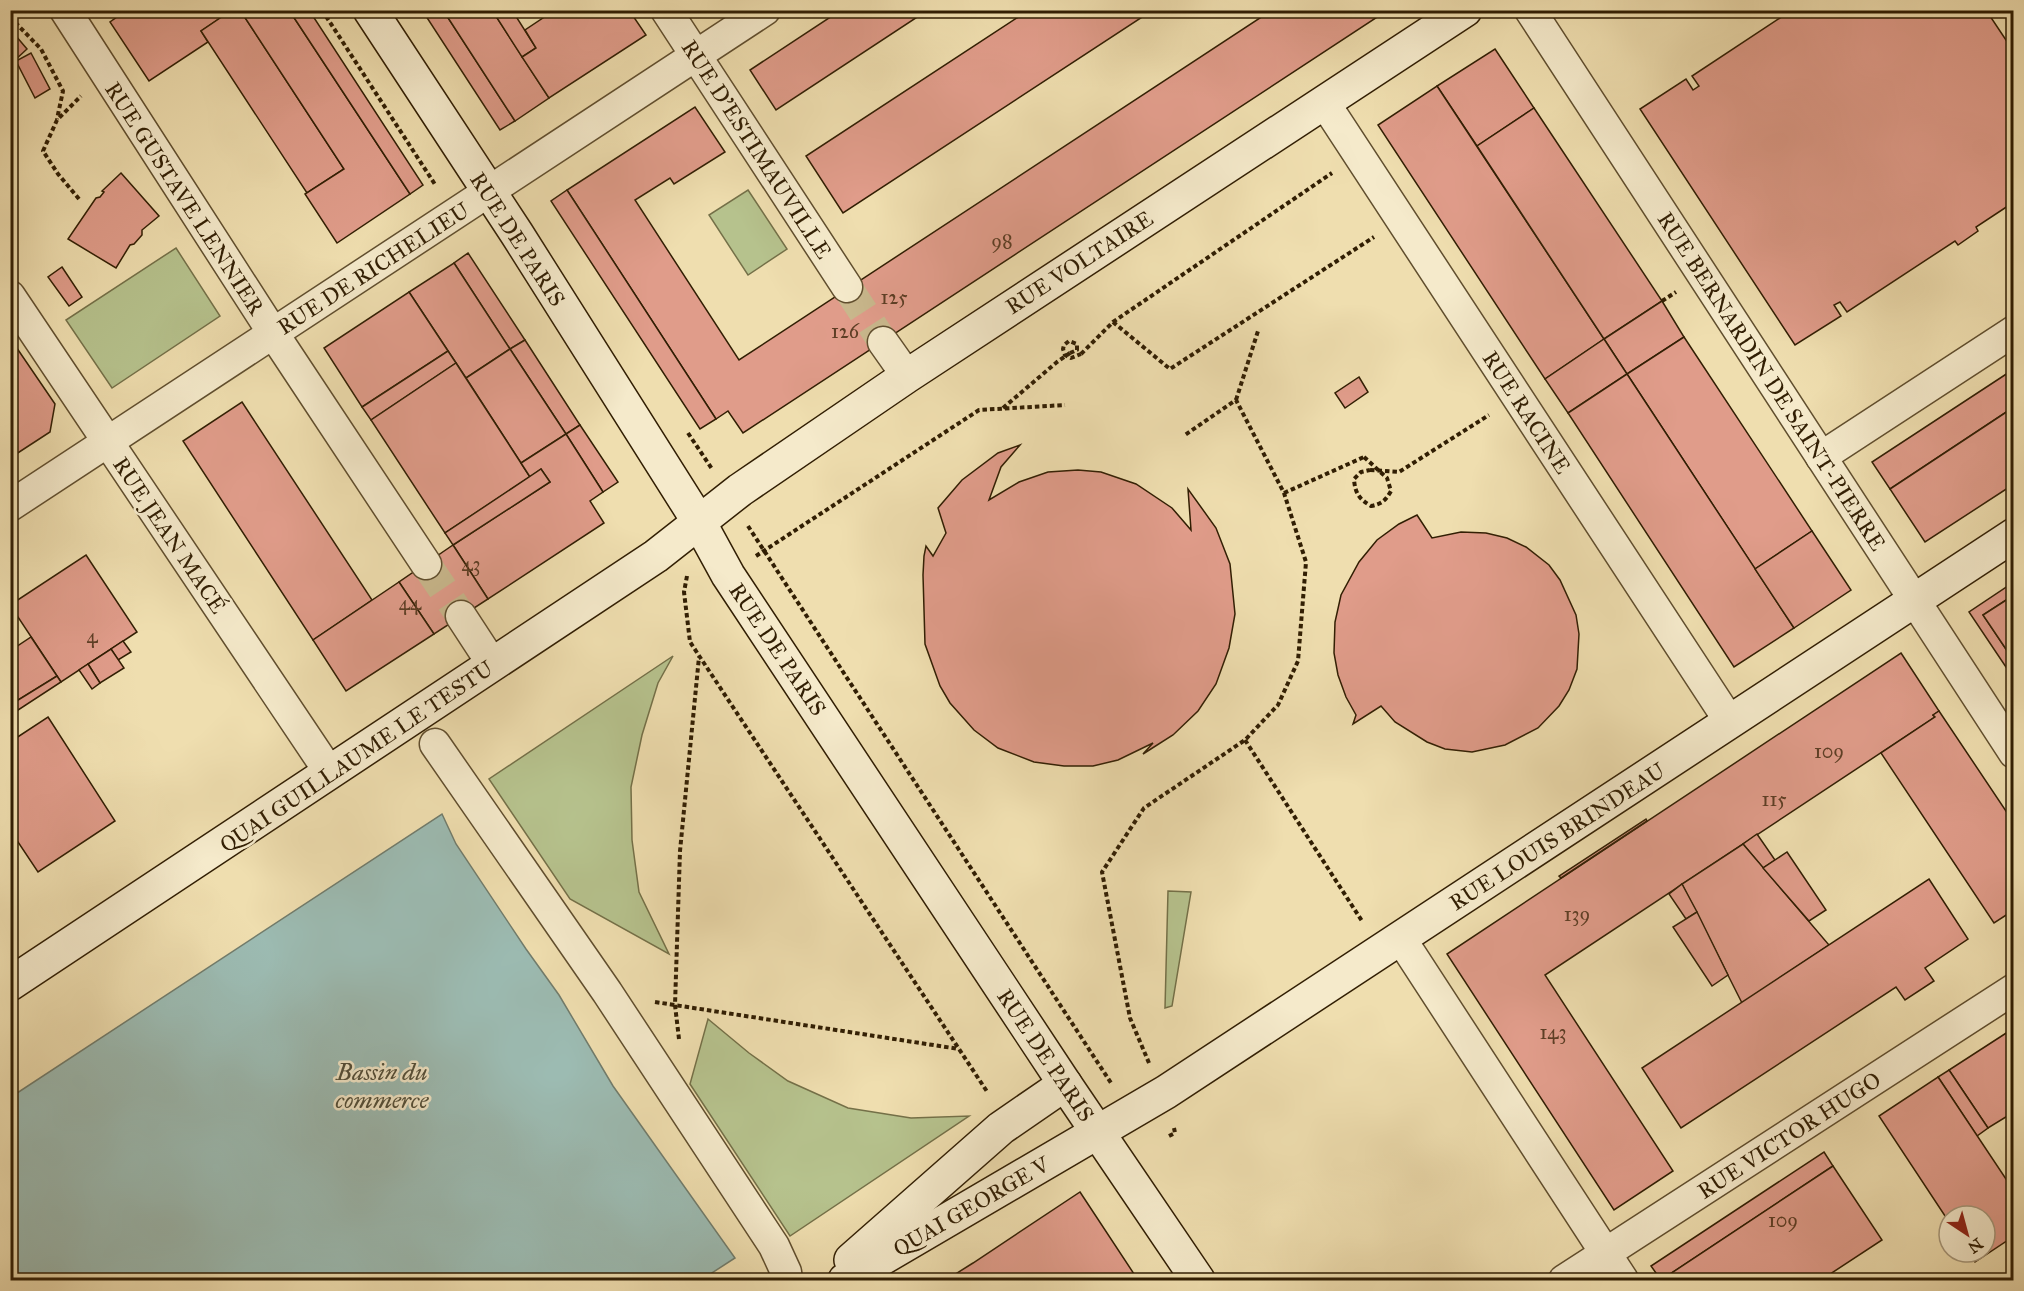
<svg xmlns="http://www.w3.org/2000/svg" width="2024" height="1291" font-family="'IM FELL Great Primer',serif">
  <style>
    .green { fill: #b6c28d; stroke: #747048; stroke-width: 1.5 }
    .water { fill: #9cbbb2; stroke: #717c6c; stroke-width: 1.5 }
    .building { fill: #e09c8a; stroke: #311e03; stroke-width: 1.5 }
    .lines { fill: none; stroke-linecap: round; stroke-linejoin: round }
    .street-tunnel { stroke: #c9b88d; stroke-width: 30; stroke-dasharray: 30 15; stroke-linecap: butt }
    .street-casing { stroke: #604e2e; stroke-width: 33 }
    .secondary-casing { stroke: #311e03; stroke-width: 36 }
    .path { stroke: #311e03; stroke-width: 4; stroke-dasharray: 4.5 3; stroke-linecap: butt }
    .street { stroke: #f5eacb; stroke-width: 30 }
    .secondary { stroke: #f5eacb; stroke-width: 33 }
    .path-bridge { stroke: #311e03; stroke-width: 4; stroke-dasharray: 4.5 3; stroke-linecap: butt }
    .labels { text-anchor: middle; stroke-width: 5; stroke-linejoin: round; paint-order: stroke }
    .number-label { font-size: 20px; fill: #5d3e25 }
    .street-label { font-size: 22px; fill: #311e03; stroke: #f5eacb }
    .water-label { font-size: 24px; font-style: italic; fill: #514d38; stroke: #f5eacb }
  </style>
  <rect width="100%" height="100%" fill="#efdeaf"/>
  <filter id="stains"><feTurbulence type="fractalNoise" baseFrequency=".00333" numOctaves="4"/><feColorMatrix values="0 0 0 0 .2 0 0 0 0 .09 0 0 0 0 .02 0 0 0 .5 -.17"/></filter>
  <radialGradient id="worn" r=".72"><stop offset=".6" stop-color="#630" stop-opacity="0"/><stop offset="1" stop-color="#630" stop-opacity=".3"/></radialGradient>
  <g class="green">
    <polygon points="748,190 787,249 748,275 709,215"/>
    <polygon points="176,248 220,316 112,388 66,320"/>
    <polygon points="673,656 658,683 642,735 631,787 632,840 639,892 669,954 570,899 489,779"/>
    <polygon points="1168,891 1191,892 1172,1006 1165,1008"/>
    <polygon points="708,1019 749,1053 788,1081 848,1108 911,1118 969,1116 790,1236 690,1084"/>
  </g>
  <polygon class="water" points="442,814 456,844 526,949 559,995 613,1086 735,1258 701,1280 11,1280 11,1097"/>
  <g class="building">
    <polygon points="127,10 232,10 201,31 208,42 149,81 110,22"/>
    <polygon points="232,10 240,10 344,169 307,193 201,31"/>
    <polygon points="240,10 289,10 410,194 337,243 305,194 344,169"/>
    <polygon points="289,10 309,10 423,185 410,194"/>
    <polygon points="422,10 443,10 515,121 500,130"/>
    <polygon points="443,10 492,10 549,98 515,121"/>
    <polygon points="492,10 512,10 536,48 522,57"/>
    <polygon points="555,10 629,10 646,35 549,98 522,57 536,48 525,30"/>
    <polygon points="841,10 928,10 776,110 750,70"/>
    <polygon points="1029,10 1153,10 843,213 806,156"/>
    <polygon points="1272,10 1388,10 743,433 728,411 716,419 567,190 695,107 725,152 674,184 670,178 635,200 739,360"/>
    <polygon points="1792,10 1986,10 2014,52 2014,202 1976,227 1978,231 1958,245 1955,241 1847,312 1840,302 1834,305 1841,316 1795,345 1640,109 1686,79 1693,90 1699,86 1692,76"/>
    <polygon points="10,29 27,49 14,61 10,57"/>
    <polygon points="1495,49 1534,108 1477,146 1437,86"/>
    <polygon points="31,53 50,89 35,98 16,61"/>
    <polygon points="1437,86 1604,339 1545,379 1378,125"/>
    <polygon points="1534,108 1662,301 1604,339 1477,146"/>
    <polygon points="121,173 159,216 142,230 142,235 134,244 130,245 116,268 68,239 96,198 100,197 104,192 102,191"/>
    <polygon points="567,190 716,419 700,429 551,201"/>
    <polygon points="468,253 525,340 510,349 454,263"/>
    <polygon points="454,263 510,349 466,378 409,292"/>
    <polygon points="62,267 82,297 69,306 48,277"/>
    <polygon points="409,292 448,351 362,407 324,348"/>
    <polygon points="1662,301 1684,337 1627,374 1604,339"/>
    <polygon points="1684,337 1812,531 1755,569 1627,374"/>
    <polygon points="10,338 55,404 50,432 10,458"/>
    <polygon points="1604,339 1627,374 1568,413 1545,379"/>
    <polygon points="525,340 580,425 566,434 510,349"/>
    <polygon points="510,349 566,434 521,463 466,378"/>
    <polygon points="448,351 456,363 371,420 362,407"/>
    <polygon points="456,363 530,477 445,533 371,420"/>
    <polygon points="2014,369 2014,407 1890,489 1872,462"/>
    <polygon points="1627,374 1794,628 1734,667 1568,413"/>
    <polygon points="1359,377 1368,392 1345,408 1335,393"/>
    <polygon points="242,402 372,600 313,640 183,441"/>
    <polygon points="2014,407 2014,484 1925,542 1890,489"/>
    <polygon points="580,425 618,482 603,492 566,434"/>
    <polygon points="566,434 603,492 590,501 604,523 488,599 453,545 550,482 541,469 530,477 521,463"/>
    <polygon points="1020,445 1001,467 989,500 1019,482 1048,472 1078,470 1101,472 1136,484 1172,508 1191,530 1188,489 1216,528 1230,564 1235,614 1229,648 1216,684 1198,711 1173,735 1143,754 1153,743 1118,760 1093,766 1064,766 1034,762 998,748 974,730 950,703 940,686 925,644 923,575 924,556 926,546 933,556 946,533 938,508 962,480 998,453"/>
    <polygon points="541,469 550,482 453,545 445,533"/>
    <polygon points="1417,515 1432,538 1461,532 1486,533 1507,538 1526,547 1549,565 1560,580 1576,615 1579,634 1577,669 1569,690 1559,706 1538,728 1505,745 1472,752 1445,749 1427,742 1395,722 1381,706 1353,724 1356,715 1346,697 1338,675 1334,653 1335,622 1341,595 1359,562 1377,540 1399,524"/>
    <polygon points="1812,531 1851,590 1794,628 1755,569"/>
    <polygon points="453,545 488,599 434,634 399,582"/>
    <polygon points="86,555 137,632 61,682 10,605"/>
    <polygon points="399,582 434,634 346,691 313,640"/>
    <polygon points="2014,582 2014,595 1983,615 2014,661 2014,679 1969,612"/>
    <polygon points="2014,595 2014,661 1983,615"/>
    <polygon points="31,637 57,676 10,705 10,651"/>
    <polygon points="123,641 131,652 118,660 111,649"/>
    <polygon points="111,649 124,668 100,683 88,664"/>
    <polygon points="1901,653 1939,711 1933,715 1935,717 1545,975 1673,1171 1614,1210 1447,954"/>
    <polygon points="88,664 100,683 92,689 79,670"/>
    <polygon points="57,676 61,682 12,714 10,705"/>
    <polygon points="1939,711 2014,823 2014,910 1994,923 1881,753 1935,717 1933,715"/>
    <polygon points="48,717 115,821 38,872 10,830 10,742"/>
    <polygon points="1646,819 1647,821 1561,878 1559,876"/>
    <polygon points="1757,834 1775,860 1763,868 1743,844"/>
    <polygon points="1743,844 1829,945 1742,1003 1682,884"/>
    <polygon points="1787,852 1826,910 1809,921 1763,868"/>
    <polygon points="1929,879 1968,939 1925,968 1934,981 1905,1000 1896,987 1681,1128 1642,1068"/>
    <polygon points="1682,884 1697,912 1686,919 1669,894"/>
    <polygon points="1697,912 1728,975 1712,986 1673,927"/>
    <polygon points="2014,1028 2014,1112 1988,1128 1949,1070"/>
    <polygon points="1949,1070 1988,1128 1977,1136 1938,1077"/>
    <polygon points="1938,1077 2014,1191 2014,1236 1975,1262 1969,1252 1985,1252 1985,1216 1949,1216 1949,1222 1879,1116"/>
    <polygon points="1824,1152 1833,1166 1661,1280 1651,1266"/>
    <polygon points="1833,1166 1882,1240 1821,1280 1661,1280"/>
    <polygon points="1080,1192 1138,1280 946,1280 973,1263"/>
  </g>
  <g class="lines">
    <g class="street-tunnel">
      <polyline points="847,287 883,342"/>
      <polyline points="426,564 461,616"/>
    </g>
    <defs>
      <g id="street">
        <polyline points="65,10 273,333 426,564"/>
        <polyline points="666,10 847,287"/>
        <polyline points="1530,10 2014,753"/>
        <polyline points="1324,102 1730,722"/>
        <polyline points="10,296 330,773"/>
        <polyline points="883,342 907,376"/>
        <polyline points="1821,457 2014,331"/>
        <polyline points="10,506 765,10"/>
        <polyline points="461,616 493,665"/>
        <polyline points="435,744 607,992 774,1246 786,1272 787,1280"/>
        <polyline points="1401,939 1623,1280"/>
        <polyline points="1564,1280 2014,989"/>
      </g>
      <g id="secondary">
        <polyline points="370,10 517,234 699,522 728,575 1065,1084 1198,1280"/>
        <polyline points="10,984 656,556 740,490 907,376 1465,10"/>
        <polyline points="851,1260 1001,1128 1065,1084"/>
        <polyline points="845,1280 1166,1092 2014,535"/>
      </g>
    </defs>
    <use href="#street" class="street-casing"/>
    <use href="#secondary" class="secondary-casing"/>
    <g class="path">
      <polyline points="322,10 436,186"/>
      <polyline points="10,17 41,49 63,91 57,119"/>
      <polyline points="79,199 58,174 43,151 57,120 81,96"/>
      <polyline points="1662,301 1676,292"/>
      <polyline points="1113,322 1170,369 1374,237"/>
      <polyline points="1081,354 1113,322 1332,173"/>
      <polyline points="1236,400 1258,331"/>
      <polyline points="1003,408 1057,362 1070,353"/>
      <polyline points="688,433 712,469"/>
      <polyline points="1370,470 1399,472 1489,415"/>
      <polyline points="1284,493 1364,457"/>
      <polyline points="748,526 1111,1083"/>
      <polyline points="756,556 979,410 1065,405"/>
      <polyline points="687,576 684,592 690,642 988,1093"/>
      <polyline points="1245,740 1362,921"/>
      <polyline points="655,1002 959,1049"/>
      <polyline points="679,1039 675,1005 680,851 699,657"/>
      <polyline points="1149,1063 1130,1018 1102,872 1144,808 1245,740 1278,705 1298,661 1306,562 1284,493 1236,400 1185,435"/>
      <polyline points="1169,1136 1175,1133 1174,1128"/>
    </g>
    <use href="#street" class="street"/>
    <use href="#secondary" class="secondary"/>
    <g class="path-bridge">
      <polyline points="1070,353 1077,350 1077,344 1069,341 1064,345 1063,349 1065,355 1071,358 1081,354"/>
      <path d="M1364 457 1387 478 1391 491C1386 500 1382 504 1371 506 1359 499 1355 493 1354 479L1361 472 1370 470"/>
    </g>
  </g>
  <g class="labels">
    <g class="number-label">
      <text x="1002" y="248">98</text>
      <text x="894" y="304">125</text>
      <text x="845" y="338">126</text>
      <text x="471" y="571">43</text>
      <text x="410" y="610">44</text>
      <text x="92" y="643">4</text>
      <text x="1829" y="758">109</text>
      <text x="1774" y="806">115</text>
      <text x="1577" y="921">139</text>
      <text x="1553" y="1039">143</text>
      <text x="1783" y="1227">109</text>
    </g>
    <g class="street-label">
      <text transform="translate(757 149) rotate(57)" y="8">RUE D'ESTIMAUVILLE</text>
      <text transform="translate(185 198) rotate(57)" y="8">RUE GUSTAVE LENNIER</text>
      <text transform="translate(518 239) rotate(57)" y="8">RUE DE PARIS</text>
      <text transform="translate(1079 262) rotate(-33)" y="8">RUE VOLTAIRE</text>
      <text transform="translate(373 268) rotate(-33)" y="8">RUE DE RICHELIEU</text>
      <text transform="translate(1772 381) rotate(57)" y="8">RUE BERNARDIN DE SAINT-PIERRE</text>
      <text transform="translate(1527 412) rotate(57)" y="8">RUE RACINE</text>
      <text transform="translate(170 535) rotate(56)" y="8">RUE JEAN MACÉ</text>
      <text transform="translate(778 649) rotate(56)" y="8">RUE DE PARIS</text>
      <text transform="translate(356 756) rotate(-34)" y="8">QUAI GUILLAUME LE TESTU</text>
      <text transform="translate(1557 836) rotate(-33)" y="8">RUE LOUIS BRINDEAU</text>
      <text transform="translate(1046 1055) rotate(56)" y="8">RUE DE PARIS</text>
      <text transform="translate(1789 1135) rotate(-33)" y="8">RUE VICTOR HUGO</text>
      <text transform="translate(971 1206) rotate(-30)" y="8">QUAI GEORGE V</text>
    </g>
    <g class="water-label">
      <text x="382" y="1080">Bassin du<tspan x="382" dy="28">commerce</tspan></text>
    </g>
  </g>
  <rect width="2024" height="1291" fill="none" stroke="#efdeaf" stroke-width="36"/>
  <rect x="12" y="12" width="2000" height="1267" fill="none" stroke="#311e03" stroke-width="3"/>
  <rect x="18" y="18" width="1988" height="1255" fill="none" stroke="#311e03" stroke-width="1.5"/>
  <g transform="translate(1967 1234) rotate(144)"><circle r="28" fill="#f5eacb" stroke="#a7987b" stroke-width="1.5"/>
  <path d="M0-4.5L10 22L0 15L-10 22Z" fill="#8f2418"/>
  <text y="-9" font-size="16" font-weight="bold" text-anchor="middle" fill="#311e03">N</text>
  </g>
  <rect width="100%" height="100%" filter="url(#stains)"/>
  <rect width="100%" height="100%" fill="url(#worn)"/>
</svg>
